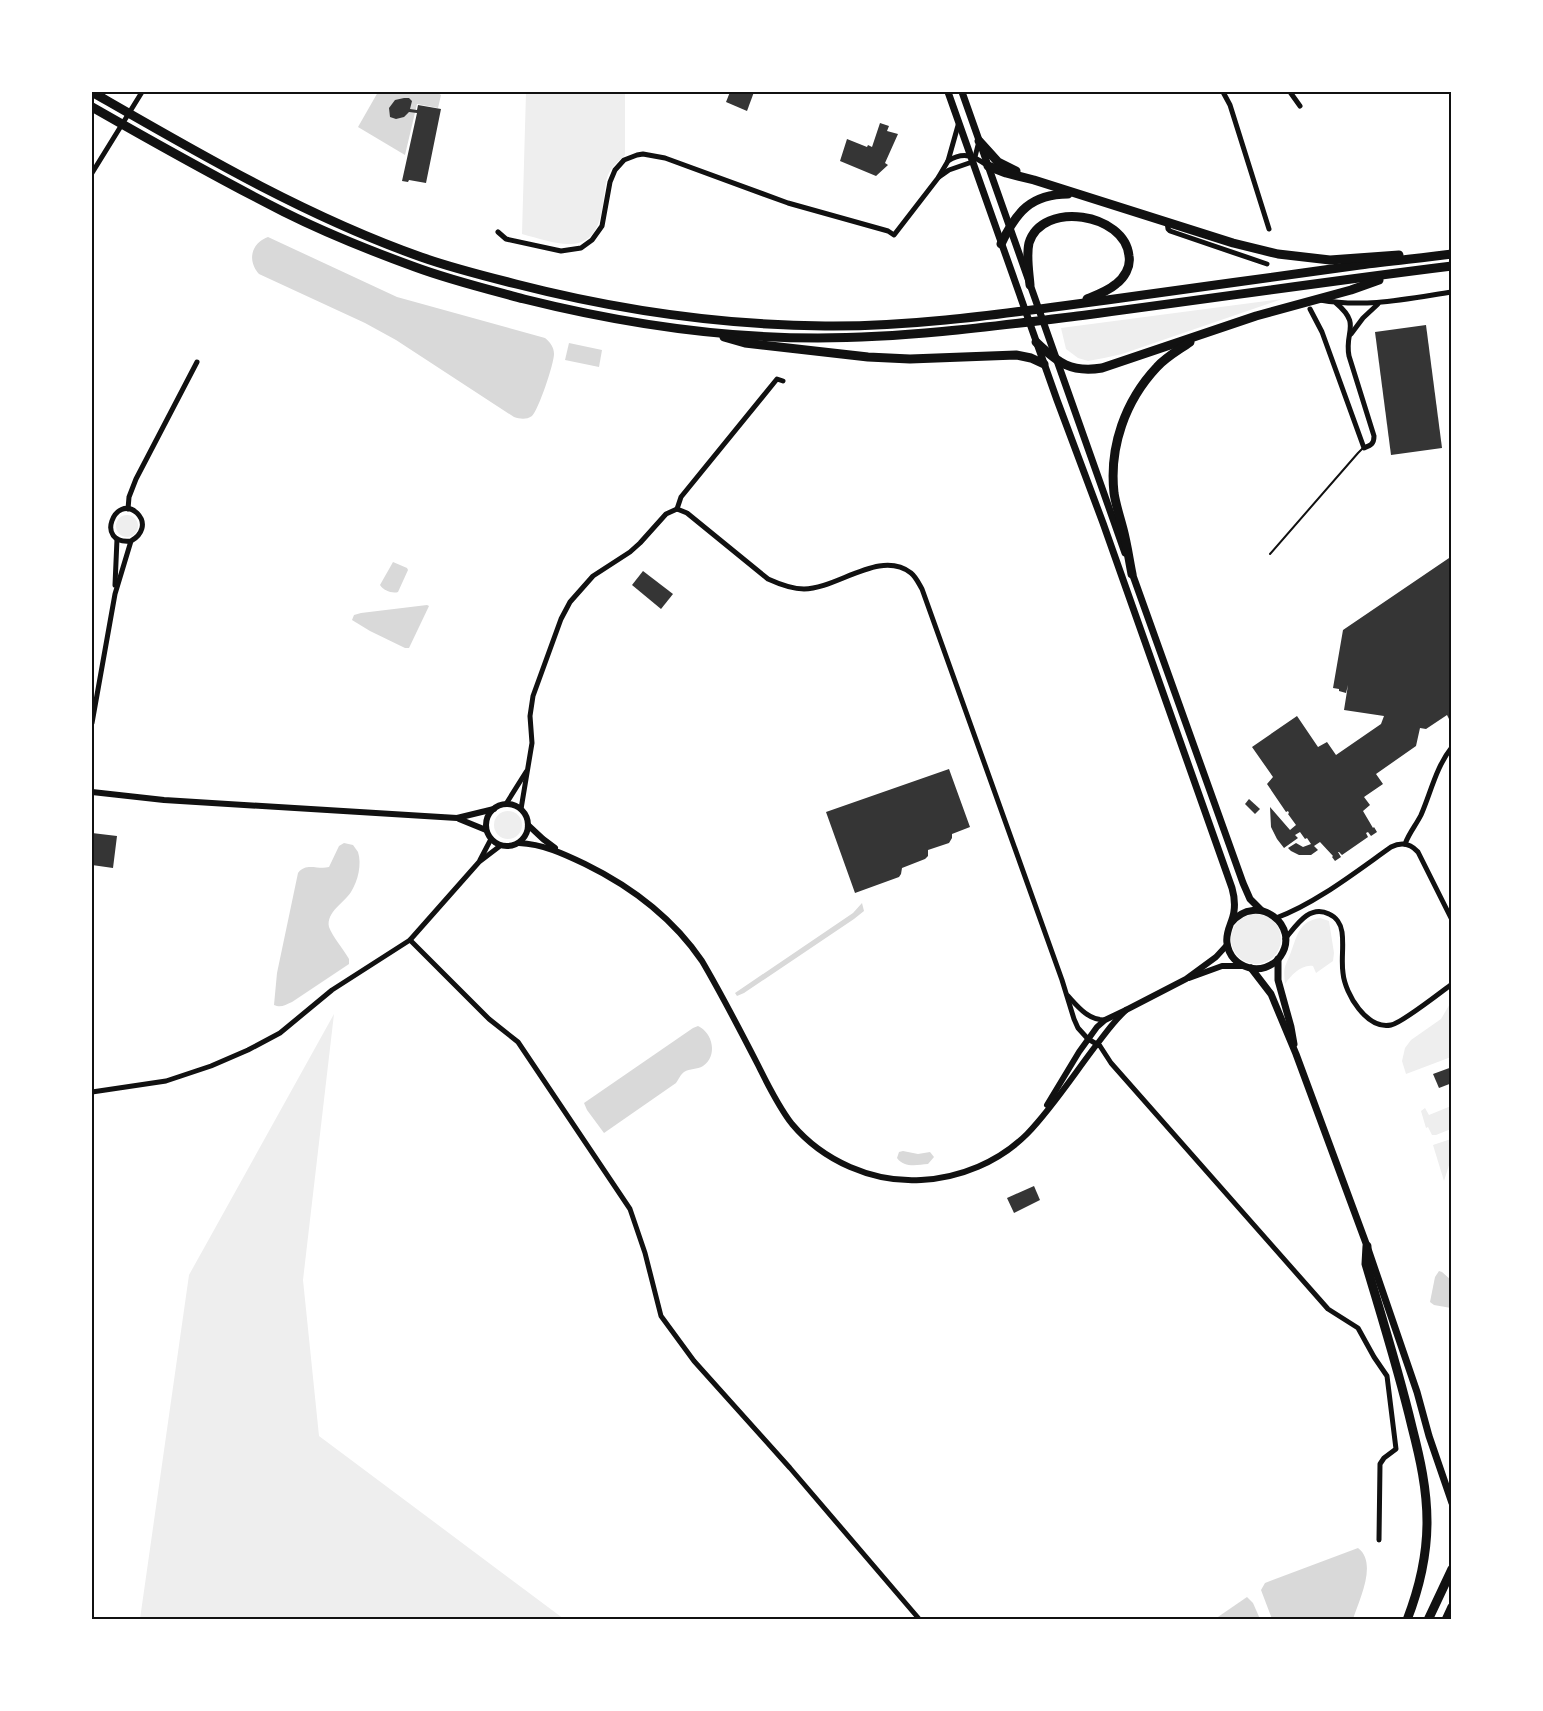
<svg xmlns="http://www.w3.org/2000/svg" width="1543" height="1711" font-family="Quicksand,sans-serif">
  <style>
    .green { fill: #eee }
    .water { fill: #d9d9d9 }
    .building { fill: #353535 }
    .lines { fill: none; stroke-linecap: round; stroke-linejoin: round }
    .service { stroke: #111; stroke-width: 2 }
    .minor { stroke: #111; stroke-width: 5 }
    .tertiary { stroke: #111; stroke-width: 6 }
    .secondary { stroke: #111; stroke-width: 7 }
    .motorway { stroke: #111; stroke-width: 9 }
    .neatline { fill: none; stroke: #111; stroke-width: 2 }
  </style>
  <rect width="100%" height="100%" fill="#fff"/>
  <g class="green">
    <path d="M526 92H625V155C620 160 612 166 609 173 605 179 604 201 602 209 594 260 556 243 522 234Z"/>
    <polygon points="1282,299 1122,354 1104,358 1088,361 1078,358 1066,349 1061,328"/>
    <circle cx="127" cy="526" r="11"/>
    <circle cx="508" cy="825" r="14"/>
    <circle cx="1256" cy="939" r="25"/>
    <path d="M1320 918 1329 921 1334 953 1333 961 1316 973 1313 966C1302 964 1291 975 1285 984 1283 965 1285 968 1291 952 1297 936 1299 921 1320 918Z"/>
    <polygon points="1451,1002 1451,1057 1406,1074 1402,1061 1405,1048 1411,1040 1441,1019"/>
    <polygon points="334,1014 303,1280 319,1436 564,1619 140,1619 189,1275"/>
    <polygon points="1451,1106 1451,1129 1436,1135 1432,1135 1428,1127 1426,1128 1421,1111 1425,1108 1429,1115"/>
    <polygon points="1451,1139 1451,1159 1444,1181 1433,1145"/>
  </g>
  <g class="water">
    <polygon points="378,92 436,92 441,95 438,108 417,104 405,155 358,127"/>
    <path d="M268 237 397 297 545 338C550 342 554 347 554 354 554 364 538 411 532 416 526 420 520 419 514 417L396 340 365 323 259 274C247 261 251 243 268 237Z"/>
    <polygon points="569,343 602,350 599,367 565,360"/>
    <path d="M393 562 407 568 408 570 398 592C392 594 383 590 380 585Z"/>
    <polygon points="427,605 429,606 409,648 405,648 370,631 352,620 354,615 361,613"/>
    <path d="M344 843 353 845 358 852C362 864 358 881 351 892 344 903 326 912 329 927 332 936 344 950 349 959V964L292 1002C285 1005 281 1008 274 1005L277 973 298 873C306 862 318 870 329 867L339 846Z"/>
    <polygon points="862,903 864,911 854,919 744,993 737,996 735,993 853,913"/>
    <path d="M698 1026C713 1033 718 1056 703 1066 697 1070 690 1068 684 1072 680 1075 679 1079 676 1083L604 1133 587 1110 584 1103 693 1028Z"/>
    <path d="M903 1151 918 1154 930 1152 934 1157 928 1164C917 1165 904 1168 897 1158L899 1152Z"/>
    <polygon points="1439,1271 1442,1272 1451,1280 1451,1308 1434,1305 1430,1302 1435,1277"/>
    <path d="M1358 1548C1378 1563 1359 1600 1353 1619H1272L1261 1590 1265 1583Z"/>
    <polygon points="1247,1597 1253,1603 1260,1619 1215,1619"/>
  </g>
  <g class="building">
    <polygon points="730,92 754,92 747,111 726,102"/>
    <polygon points="404,98 409,98 412,101 410,109 417,110 418,105 441,109 426,183 409,180 408,182 402,181 417,113 409,112 404,117 396,119 390,117 389,108 395,100"/>
    <polygon points="880,123 889,126 887,131 898,134 885,163 888,165 876,176 840,161 847,139 867,147 868,145 872,147"/>
    <polygon points="1426,325 1442,448 1391,455 1375,332"/>
    <polygon points="1452,556 1452,717 1449,719 1447,715 1426,729 1420,728 1416,746 1376,774 1383,784 1364,797 1370,805 1363,811 1373,828 1374,827 1377,832 1371,836 1368,832 1366,833 1368,837 1342,855 1339,852 1338,852 1341,857 1335,861 1332,857 1333,856 1320,842 1314,846 1318,850 1311,855 1299,855 1291,851 1288,848 1296,843 1303,847 1311,844 1307,838 1305,839 1300,832 1295,835 1298,838 1284,848 1277,839 1271,827 1270,807 1290,830 1296,825 1288,814 1289,813 1288,811 1286,812 1267,784 1273,777 1252,747 1297,716 1318,747 1327,742 1336,755 1381,724 1384,716 1344,710 1348,685 1346,693 1339,691 1339,689 1333,688 1343,630"/>
    <polygon points="643,571 673,594 661,609 632,585"/>
    <polygon points="949,769 970,827 952,834 952,838 949,843 928,850 928,856 925,859 902,868 901,874 899,877 855,893 826,812"/>
    <polygon points="1249,799 1260,809 1255,814 1245,804"/>
    <polygon points="92,833 117,836 113,868 92,865"/>
    <polygon points="1452,1067 1452,1083 1439,1088 1433,1074"/>
    <polygon points="1034,1186 1040,1200 1014,1213 1007,1198"/>
  </g>
  <g class="lines">
    <polyline class="service" points="1270,554 1358,453 1363,448"/>
    <g class="minor">
      <polyline points="1223,92 1230,105 1269,229"/>
      <polyline points="1290,92 1300,106"/>
      <path d="M948 161C964 151 974 156 988 166"/>
      <polyline points="92,173 142,92"/>
      <polyline points="939,177 949,170 972,162 975,157 979,141"/>
      <polyline points="1167,222 1168,229 1170,231 1267,264"/>
      <polyline points="498,232 506,239 561,251 581,248 592,240 602,226 610,182 615,170 624,160 637,155 643,154 665,158 788,203 888,231 894,235 938,178 948,161 959,122"/>
      <path d="M1320 300C1366 308 1406 299 1452 292"/>
      <path d="M1310 309 1322 332 1364 448C1371 445 1374 444 1374 436L1349 356C1344 331 1362 325 1336 303"/>
      <polyline points="1351,334 1363,318 1378,304"/>
      <polyline points="128,509 129,497 136,479 197,362"/>
      <path d="M677 509 687 513 768 579C779 584 791 589 804 589 837 589 880 549 911 573 916 577 919 584 922 589L1062 980 1074 1019 1078 1028 1088 1039 1100 1046 1111 1063 1328 1309 1358 1328 1374 1357 1387 1376 1396 1449 1384 1458 1380 1464 1379 1540"/>
      <polyline points="677,509 681,497 777,379 783,381"/>
      <polyline points="115,585 117,539"/>
      <path d="M92 723 115 594 131 541C142 535 147 523 137 513 115 493 94 545 131 541"/>
      <polyline points="506,804 526,772"/>
      <polyline points="521,809 532,743 530,716 533,696 561,619 570,602 593,576 630,552 640,543 666,514 677,509"/>
      <path d="M1405 844C1409 833 1416 825 1421 815 1431 792 1436 767 1452 747"/>
      <polyline points="480,860 491,839"/>
      <path d="M1276 918C1315 904 1357 871 1391 847 1401 842 1410 843 1418 852L1452 920"/>
      <path d="M1285 939C1296 926 1309 904 1329 914 1336 917 1341 924 1342 932 1344 946 1341 960 1343 973 1345 994 1367 1030 1391 1025 1402 1023 1441 992 1452 984"/>
      <polyline points="410,940 489,1019 518,1042 630,1209 645,1253 661,1316 694,1361 790,1468 920,1620"/>
      <path d="M1068 996C1078 1007 1088 1020 1105 1020"/>
      <polyline points="92,1092 166,1081 211,1066 248,1050 280,1033 332,990 410,940 479,862 500,846"/>
    </g>
    <g class="tertiary">
      <polyline points="92,792 164,800 457,818 494,809"/>
      <circle cx="507" cy="825" r="21"/>
      <polyline points="459,819 486,830"/>
      <polyline points="528,825 543,839 555,848"/>
      <path d="M519 843C543 844 564 854 585 864 632 887 672 917 702 961 722 995 740 1030 758 1065 768 1085 778 1106 792 1124 823 1161 873 1183 921 1180 960 1178 999 1162 1027 1134 1052 1108 1072 1077 1094 1048 1106 1033 1112 1023 1126 1010"/>
      <polyline points="1189,978 1222,966 1243,966"/>
      <polyline points="1047,1105 1079,1052 1097,1027 1105,1020 1126,1010 1186,979 1216,957 1227,945"/>
    </g>
    <g class="secondary">
      <path d="M948 92 1057 400 1103 523 1232 888C1234 895 1235 904 1234 911 1233 922 1225 931 1227 943 1230 969 1264 978 1280 957 1302 926 1257 891 1231 923"/>
      <polyline points="962,92 1125,553"/>
      <polyline points="1131,570 1243,883 1250,899 1261,910"/>
      <polyline points="1278,959 1278,980 1291,1027 1294,1044"/>
      <polyline points="1251,968 1271,994 1296,1054 1367,1246 1417,1392 1429,1436 1452,1503"/>
    </g>
    <g class="motorway">
      <path d="M92 92C198 153 305 216 421 257 452 268 484 276 516 284 617 310 721 325 825 326 919 327 1014 312 1107 300 1191 289 1276 276 1360 265 1390 261 1421 258 1452 254"/>
      <path d="M92 107C155 143 219 179 284 212 326 233 371 251 415 267 450 280 487 289 524 299 620 323 719 338 818 338 908 338 997 326 1086 315 1208 299 1330 281 1452 266"/>
      <polyline points="979,141 998,162 1016,171"/>
      <polyline points="988,166 1006,173 1034,180 1233,243 1278,254 1330,260 1399,255"/>
      <path d="M1001 244C1016 212 1031 194 1068 194"/>
      <path d="M1030 285C1029 272 1026 256 1029 243 1042 200 1125 213 1129 256 1131 267 1124 278 1116 284 1108 291 1097 295 1087 299"/>
      <polyline points="724,337 745,343 868,357 910,359 1016,355 1031,358 1044,364"/>
      <path d="M1036 342C1058 363 1071 373 1102 368L1256 316 1351 290 1379 280"/>
      <path d="M1132 574C1129 559 1127 544 1123 529 1120 517 1116 506 1114 493 1109 447 1125 401 1157 367 1166 357 1179 350 1190 342"/>
      <path d="M1367 1246 1366 1264C1382 1318 1399 1372 1412 1427 1420 1458 1427 1489 1427 1522 1427 1555 1419 1589 1407 1620"/>
      <polyline points="1428,1620 1452,1569"/>
      <polyline points="1446,1620 1452,1607"/>
    </g>
  </g>
  <rect width="1543" height="1711" fill="none" stroke="#ffffff" stroke-width="186"/>
  <rect x="93" y="93" width="1357" height="1525" class="neatline"/>
</svg>
